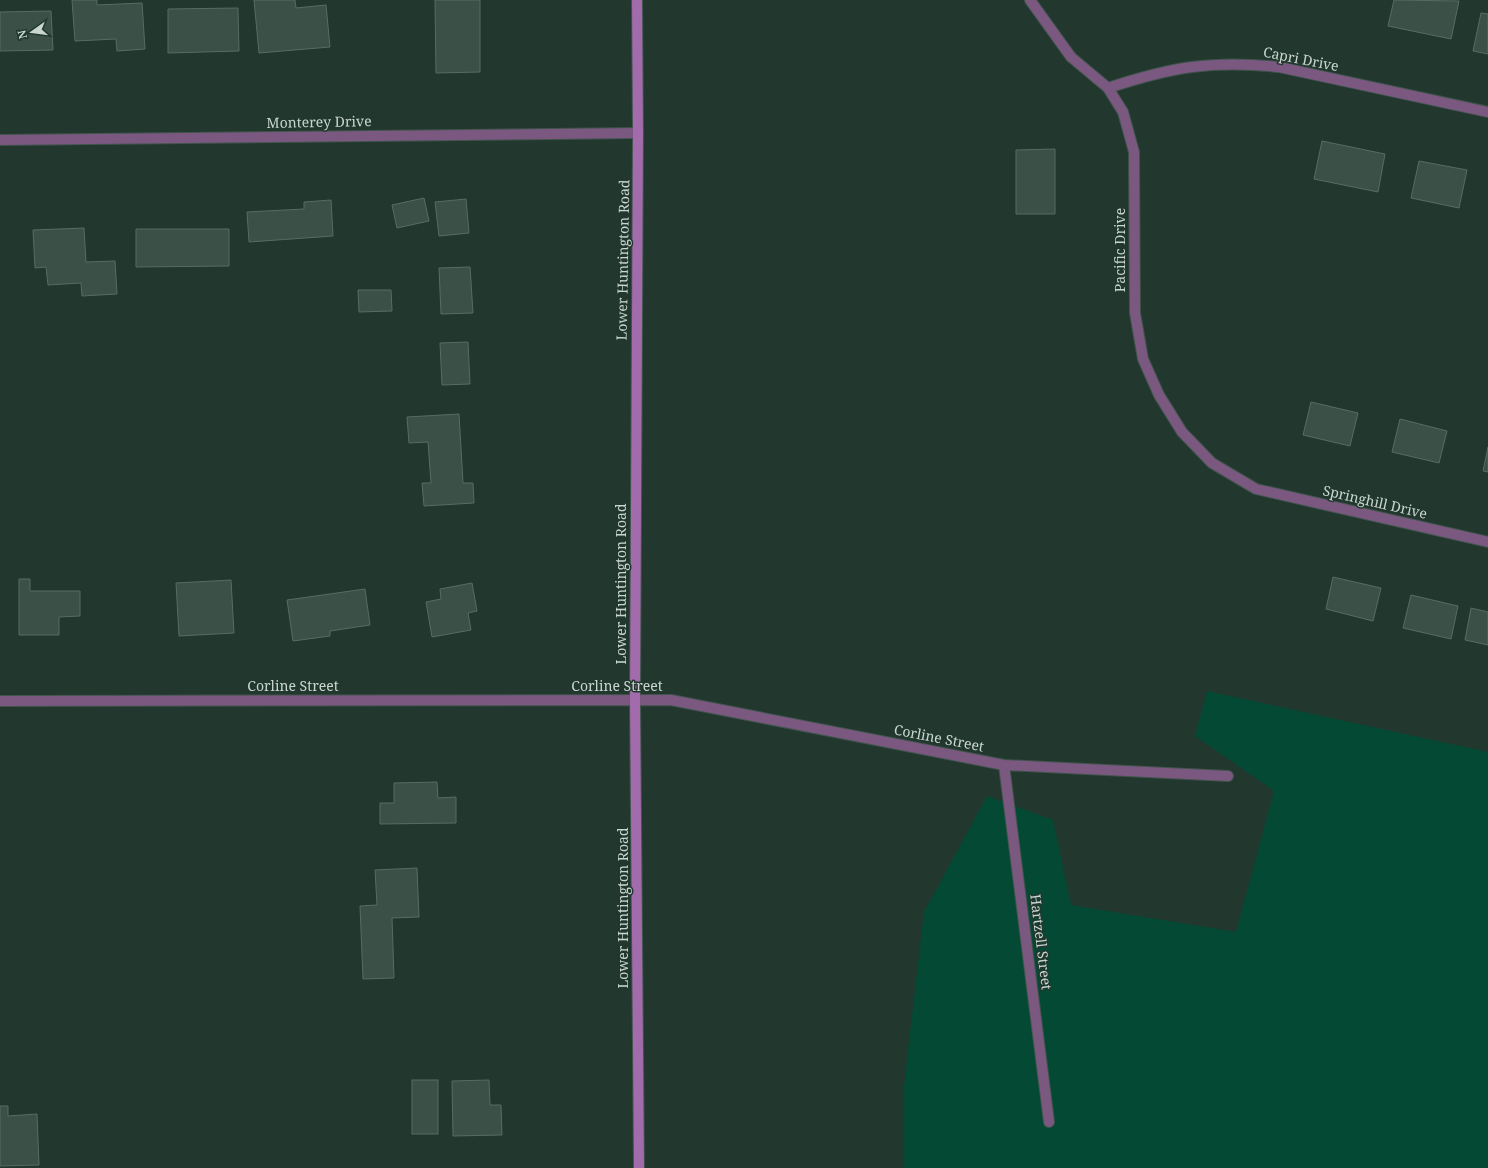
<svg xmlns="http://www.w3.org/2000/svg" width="1488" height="1168" font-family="'Noto Serif',serif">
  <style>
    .green { fill: #044934 }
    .building { fill: #3b5147; stroke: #566d62 }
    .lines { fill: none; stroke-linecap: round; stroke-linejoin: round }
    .street-casing { stroke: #40544c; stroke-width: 12 }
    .secondary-casing { stroke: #40544c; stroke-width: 12 }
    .street { stroke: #7a5880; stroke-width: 10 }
    .secondary { stroke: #a26bab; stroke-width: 10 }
    .labels { text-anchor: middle; stroke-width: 3; stroke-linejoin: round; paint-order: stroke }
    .street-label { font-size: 14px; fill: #c9d6cf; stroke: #22382f }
  </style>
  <rect width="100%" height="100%" fill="#22382f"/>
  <polygon class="green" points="1207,691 1488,752 1488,1168 904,1168 903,1094 924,912 987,796 1053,820 1071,905 1236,932 1274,791 1195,736"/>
  <g class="building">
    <polygon points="72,0 97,0 97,5 142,3 145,49 117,51 116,39 75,41"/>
    <polygon points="254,0 295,0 296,8 326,5 330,47 259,53"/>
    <polygon points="435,0 480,0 480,72 436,73"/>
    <polygon points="1394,0 1459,1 1451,39 1388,26"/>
    <polygon points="238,8 239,51 168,53 168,9"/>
    <polygon points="51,11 53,50 0,51 0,12"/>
    <polygon points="1481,13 1488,14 1488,54 1473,51"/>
    <polygon points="1322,141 1385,154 1378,192 1314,179"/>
    <polygon points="1055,149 1055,214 1016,214 1016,150"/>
    <polygon points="1419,161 1467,170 1459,208 1411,198"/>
    <polygon points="424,198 429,221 397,228 392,205"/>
    <polygon points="466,199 469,233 439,236 435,202"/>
    <polygon points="331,200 333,236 249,242 247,212 304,209 304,202"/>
    <polygon points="84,228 86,262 115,261 117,294 82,296 81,283 48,285 46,267 35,268 33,230"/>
    <polygon points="136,229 229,229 229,266 136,267"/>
    <polygon points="470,267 473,313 441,314 439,268"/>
    <polygon points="358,290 391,290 392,311 359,312"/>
    <polygon points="468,342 470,384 442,385 440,343"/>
    <polygon points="1311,402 1358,413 1350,446 1303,435"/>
    <polygon points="459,414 463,483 473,483 474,503 424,506 422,483 431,483 428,442 409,443 407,417"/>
    <polygon points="1400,419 1447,431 1439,463 1392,452"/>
    <polygon points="1488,447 1488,472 1483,471"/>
    <polygon points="1333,577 1381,588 1373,621 1326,609"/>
    <polygon points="19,579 30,579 30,591 80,591 80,616 59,617 59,635 19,635"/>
    <polygon points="231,580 234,633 179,636 176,583"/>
    <polygon points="472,583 477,611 468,613 471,630 432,637 426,602 441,599 440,589"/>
    <polygon points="365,589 370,625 330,631 330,636 293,641 287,600"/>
    <polygon points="1411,595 1458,606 1451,639 1403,628"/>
    <polygon points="1471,608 1488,612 1488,645 1465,640"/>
    <polygon points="437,782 438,798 456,797 456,823 380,824 380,803 394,803 394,783"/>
    <polygon points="417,868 419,917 392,918 394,978 363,979 360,906 377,905 375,870"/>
    <rect x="412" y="1080" width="26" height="54"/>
    <polygon points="489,1080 490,1105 501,1105 502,1135 453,1136 452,1081"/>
    <polygon points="0,1106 8,1106 8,1116 37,1114 39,1165 0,1166"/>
  </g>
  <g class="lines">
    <defs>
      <g id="street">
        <polyline points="1030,0 1071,57 1108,88 1123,112 1134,152 1135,313 1143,359 1159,395 1182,432 1212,463 1256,489 1488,542"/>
        <path d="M1108 88C1171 67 1212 60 1279 67L1488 112"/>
        <polyline points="0,140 638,133"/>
        <polyline points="0,701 671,700 1004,765 1228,776"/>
        <polyline points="1004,765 1049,1122"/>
      </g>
      <polyline id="secondary" points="637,0 638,133 635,699 639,1168"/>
    </defs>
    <use href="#street" class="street-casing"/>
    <use href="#secondary" class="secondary-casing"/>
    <use href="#street" class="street"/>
    <use href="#secondary" class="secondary"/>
  </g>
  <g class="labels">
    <g class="street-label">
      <text transform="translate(1301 59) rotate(11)" y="5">Capri Drive</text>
      <text transform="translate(319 122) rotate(-1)" y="5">Monterey Drive</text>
      <text transform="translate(1120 250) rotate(-90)" y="5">Pacific Drive</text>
      <text transform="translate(623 260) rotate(-89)" y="5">Lower Huntington Road</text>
      <text transform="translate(1375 502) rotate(13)" y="5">Springhill Drive</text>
      <text transform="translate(621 584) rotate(-90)" y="5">Lower Huntington Road</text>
      <text x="293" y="691">Corline Street</text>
      <text x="617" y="691">Corline Street</text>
      <text transform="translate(939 738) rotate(11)" y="5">Corline Street</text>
      <text transform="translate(623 908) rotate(-90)" y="5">Lower Huntington Road</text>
      <text transform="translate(1041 942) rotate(83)" y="5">Hartzell Street</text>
    </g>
  </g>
  <g transform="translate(32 32) rotate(256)" stroke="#22382f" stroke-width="3" paint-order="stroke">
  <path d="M0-3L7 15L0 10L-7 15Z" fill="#c9d6cf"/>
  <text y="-6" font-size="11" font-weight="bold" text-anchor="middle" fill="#c9d6cf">N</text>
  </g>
</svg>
